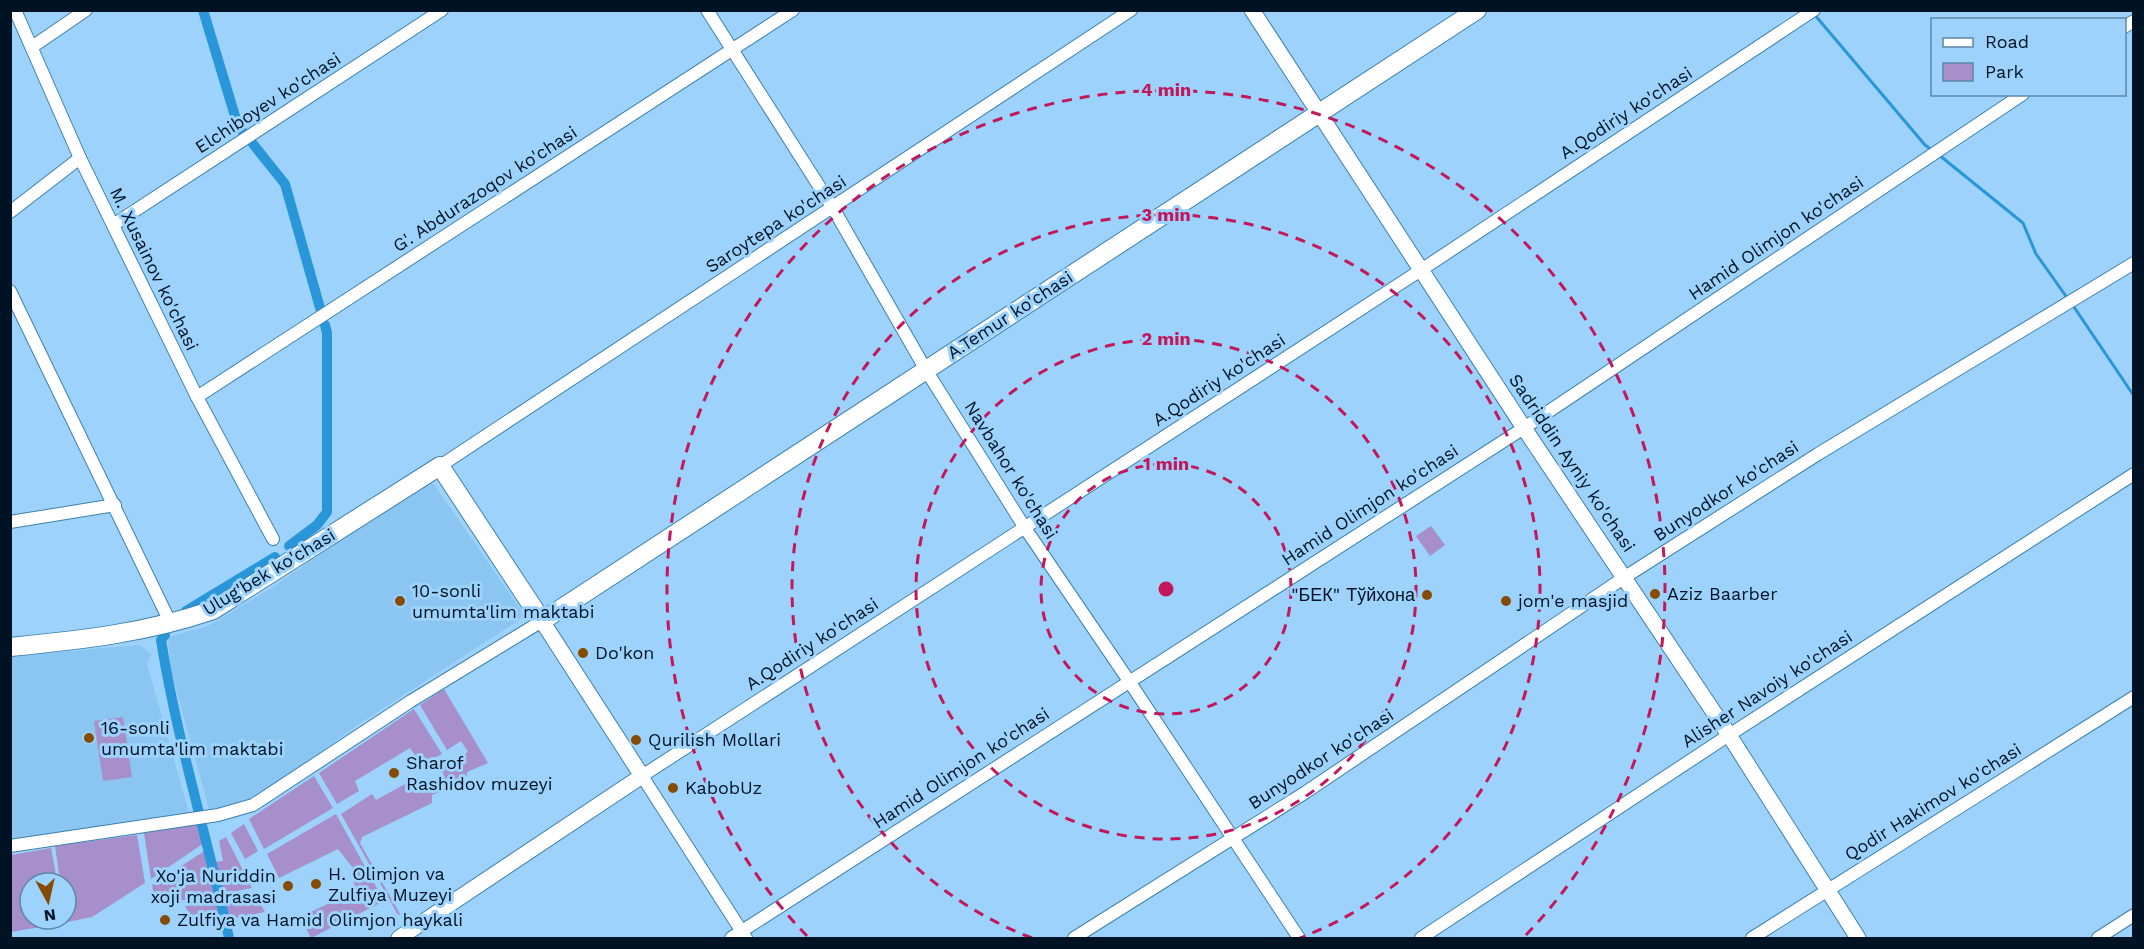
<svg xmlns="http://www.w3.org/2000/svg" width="2144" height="949" font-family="'Work Sans',sans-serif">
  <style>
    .built { fill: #8bc5f2 }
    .green { fill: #a68fcb }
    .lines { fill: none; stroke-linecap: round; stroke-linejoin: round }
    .stream { stroke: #2896d9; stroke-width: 3 }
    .canal { stroke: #2896d9; stroke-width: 10 }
    .minor-casing { stroke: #3c80af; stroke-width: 14 }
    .tertiary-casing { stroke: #3c80af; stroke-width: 17 }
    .secondary-casing { stroke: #3c80af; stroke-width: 20 }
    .minor { stroke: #fff; stroke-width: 12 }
    .tertiary { stroke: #fff; stroke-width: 15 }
    .secondary { stroke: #fff; stroke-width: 18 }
    .ring { fill: none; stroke: #c2185b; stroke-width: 3; stroke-dasharray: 10 8 }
    .poi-dot { fill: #854b02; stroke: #9cd2fb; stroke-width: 2 }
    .labels { text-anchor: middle; stroke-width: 6; stroke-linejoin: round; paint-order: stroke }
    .street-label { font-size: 18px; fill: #001325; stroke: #9cd2fb }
    .poi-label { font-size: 18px; fill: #001325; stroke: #9cd2fb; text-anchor: start }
    .centre { fill: #c2185b; stroke: #9cd2fb; stroke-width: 3 }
    .ring-label { font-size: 18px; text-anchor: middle; font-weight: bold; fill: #c2185b; stroke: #9cd2fb; stroke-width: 6; stroke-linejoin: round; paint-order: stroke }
  </style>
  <rect width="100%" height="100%" fill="#9cd2fb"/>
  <g class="built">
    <polygon points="433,483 525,616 359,724 249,804 209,809 170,667 168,637 208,626 275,586 334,543"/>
    <polygon points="140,645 151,654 147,664 189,813 11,842 11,656"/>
  </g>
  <g class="green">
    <polygon points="1431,526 1445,545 1430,556 1416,536"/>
    <polygon points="444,689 488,763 467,772 467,776 451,784 451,787 432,795 432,803 362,837 360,843 400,914 398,915 341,814 372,794 376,800 416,778 424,790 445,777 441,770 468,752 461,741 447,750 420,705"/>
    <polygon points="414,709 442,754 422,765 410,748 355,781 359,791 337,804 319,773"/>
    <polygon points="123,717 132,777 103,781 94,721"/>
    <polygon points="314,776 333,808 264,849 249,819"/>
    <polygon points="336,814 384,901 311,938 300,917 355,891 353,868 338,849 279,878 267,854"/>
    <polygon points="199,823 204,843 151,879 144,833"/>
    <polygon points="244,824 258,851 245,859 231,833"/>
    <polygon points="137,835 145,883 92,917 67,922 66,883 60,880 55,846"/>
    <polygon points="226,837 252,888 221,894 215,862 223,861 219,841"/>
    <polygon points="51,848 57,880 55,883 30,883 30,919 62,919 63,923 11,932 11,855"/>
    <polygon points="206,850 217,894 178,901 172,898 155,901 152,885"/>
    <polygon points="255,894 265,912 227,920 223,900"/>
    <polygon points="217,901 222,921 189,926 190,915 185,906"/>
  </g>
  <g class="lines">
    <g class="stream">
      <polyline points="1814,14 1925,145 1933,151"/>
      <polyline points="1939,155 2023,223 2036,254 2068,299"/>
      <polyline points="2072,304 2134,396"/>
    </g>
    <g class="canal">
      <polyline points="203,10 238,126 242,131"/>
      <polyline points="253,144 285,184 320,308"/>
      <polyline points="289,546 317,525 327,512 327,333 325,325"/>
      <polyline points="186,611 275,557"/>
      <path d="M165 635 161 640C177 741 208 839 229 938"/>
    </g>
    <defs>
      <g id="minor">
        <polyline points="15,10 80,158 197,397 273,539"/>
        <polyline points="707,10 833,208 926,370 1025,528 1129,681 1299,938"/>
        <polyline points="2124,27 2134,21"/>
        <polyline points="32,47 86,10"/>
        <polyline points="10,212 80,158"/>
        <polyline points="113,225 442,10"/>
        <polyline points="10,291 171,624"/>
        <polyline points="197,397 793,10"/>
        <polyline points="440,466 1131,10"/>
        <polyline points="10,522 115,505"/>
        <polyline points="10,846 218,815 253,805 411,701 542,621"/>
        <polyline points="731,938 1524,428 2023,94"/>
        <polyline points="746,938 642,776 1421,270 1814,10"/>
        <polyline points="1074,938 1306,792 1625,577 1818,454 2134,263"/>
        <polyline points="1421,938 1729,735 2134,474"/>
        <polyline points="1752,938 2134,697"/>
        <polyline points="2098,938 2134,915"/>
      </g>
      <g id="tertiary">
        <polyline points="1252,10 1524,428 1729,735 1858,938"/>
        <polyline points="399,938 642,776 542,621"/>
      </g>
      <path id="secondary" d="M10 647C80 640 147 633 213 610L440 466 542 621 1477 10"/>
    </defs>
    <use href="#minor" class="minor-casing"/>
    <use href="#tertiary" class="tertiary-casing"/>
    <use href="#secondary" class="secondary-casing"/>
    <use href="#minor" class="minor"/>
    <use href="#tertiary" class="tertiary"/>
    <use href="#secondary" class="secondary"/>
  </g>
  <g class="ring">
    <circle cx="1166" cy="589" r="125"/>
    <circle cx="1166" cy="589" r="250"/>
    <path d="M1032 938A374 374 0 1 1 1300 938"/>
    <path d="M807 936A499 499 0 1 1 1525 936"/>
  </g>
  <g class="poi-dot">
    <circle cx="1655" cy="594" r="6"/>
    <circle cx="1427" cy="595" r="6"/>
    <circle cx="400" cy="601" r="6"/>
    <circle cx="1506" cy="601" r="6"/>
    <circle cx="583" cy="653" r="6"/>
    <circle cx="89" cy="738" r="6"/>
    <circle cx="636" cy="740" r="6"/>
    <circle cx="394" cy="773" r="6"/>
    <circle cx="673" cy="788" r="6"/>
    <circle cx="316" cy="884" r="6"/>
    <circle cx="288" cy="886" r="6"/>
    <circle cx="165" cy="920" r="6"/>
  </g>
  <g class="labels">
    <g class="street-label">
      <text transform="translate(268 103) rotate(-33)" y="6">Elchiboyev ko'chasi</text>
      <text transform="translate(1626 113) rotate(-33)" y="6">A.Qodiriy ko'chasi</text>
      <text transform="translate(485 189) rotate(-33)" y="6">G'. Abdurazoqov ko'chasi</text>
      <text transform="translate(776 224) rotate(-33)" y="6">Saroytepa ko'chasi</text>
      <text transform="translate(1776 238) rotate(-34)" y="6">Hamid Olimjon ko'chasi</text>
      <text transform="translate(154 269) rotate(64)" y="6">M. Xusainov ko'chasi</text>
      <text transform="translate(1010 315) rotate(-33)" y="6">A.Temur ko'chasi</text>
      <text transform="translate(1219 380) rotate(-33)" y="6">A.Qodiriy ko'chasi</text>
      <text transform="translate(1572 463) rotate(56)" y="6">Sadriddin Ayniy ko'chasi</text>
      <text transform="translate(1011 470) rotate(58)" y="6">Navbahor ko'chasi</text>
      <text transform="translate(1726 491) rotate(-33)" y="6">Bunyodkor ko'chasi</text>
      <text transform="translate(1370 505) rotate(-33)" y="6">Hamid Olimjon ko'chasi</text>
      <text transform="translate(269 572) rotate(-31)" y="6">Ulug'bek ko'chasi</text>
      <text transform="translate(812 644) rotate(-33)" y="6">A.Qodiriy ko'chasi</text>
      <text transform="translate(1767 689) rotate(-33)" y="6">Alisher Navoiy ko'chasi</text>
      <text transform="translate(1321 759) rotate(-33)" y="6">Bunyodkor ko'chasi</text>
      <text transform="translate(961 768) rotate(-33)" y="6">Hamid Olimjon ko'chasi</text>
      <text transform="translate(1933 802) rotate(-32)" y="6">Qodir Hakimov ko'chasi</text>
    </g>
    <g class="poi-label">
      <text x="412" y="597">10-sonli<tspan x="412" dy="21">umumta'lim maktabi</tspan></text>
      <text x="1667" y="600">Aziz Baarber</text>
      <text x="1415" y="601" text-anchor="end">"БЕК" Тўйхона</text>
      <text x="1518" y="607">jom'e masjid</text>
      <text x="595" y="659">Do'kon</text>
      <text x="101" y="734">16-sonli<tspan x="101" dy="21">umumta'lim maktabi</tspan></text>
      <text x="648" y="746">Qurilish Mollari</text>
      <text x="406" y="769">Sharof<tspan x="406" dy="21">Rashidov muzeyi</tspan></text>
      <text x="685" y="794">KabobUz</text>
      <text x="328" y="880">H. Olimjon va<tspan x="328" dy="21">Zulfiya Muzeyi</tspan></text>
      <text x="276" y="882" text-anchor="end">Xo'ja Nuriddin<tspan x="276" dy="21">xoji madrasasi</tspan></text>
      <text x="177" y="926">Zulfiya va Hamid Olimjon haykali</text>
    </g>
  </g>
  <circle cx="1166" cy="589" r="9" class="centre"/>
  <g class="ring-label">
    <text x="1166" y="96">4 min</text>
    <text x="1166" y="221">3 min</text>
    <text x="1166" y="345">2 min</text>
    <text x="1166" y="470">1 min</text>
  </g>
  <rect width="2144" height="949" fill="none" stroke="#001325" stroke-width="24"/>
  <rect x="1931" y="18" width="195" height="78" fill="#9cd2fb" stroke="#5e86a5" stroke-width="1.5"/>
  <rect x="1943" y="38" width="30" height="9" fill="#ffffff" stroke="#5e86a5" stroke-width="1.5"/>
  <text x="1985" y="48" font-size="18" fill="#001325">Road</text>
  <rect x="1943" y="63" width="30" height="18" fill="#a68fcb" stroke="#5e86a5" stroke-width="1.5"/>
  <text x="1985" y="78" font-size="18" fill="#001325">Park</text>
  <g transform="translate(48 901) rotate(172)"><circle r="28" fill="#9cd2fb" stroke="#5e86a5" stroke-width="1.5"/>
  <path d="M0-4.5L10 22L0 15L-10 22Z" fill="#854b02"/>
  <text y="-9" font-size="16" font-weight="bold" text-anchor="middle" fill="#001325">N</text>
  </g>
</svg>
